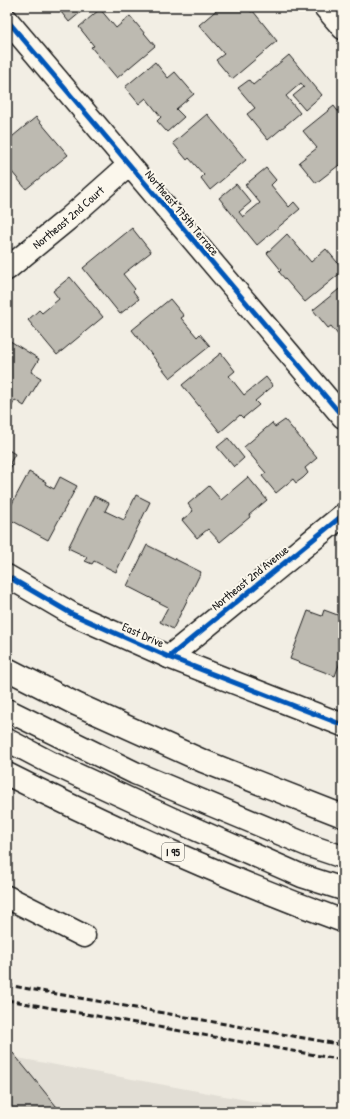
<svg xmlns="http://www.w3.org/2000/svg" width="350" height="1119" font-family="'Patrick Hand',sans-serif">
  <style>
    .built { fill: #e2ded5 }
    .building { fill: #bdbab1; stroke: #1c1c1c }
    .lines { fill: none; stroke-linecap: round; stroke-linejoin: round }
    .minor-casing { stroke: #1c1c1c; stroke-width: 25 }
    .highway-casing { stroke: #1c1c1c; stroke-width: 25 }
    .minor { stroke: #fbf7ec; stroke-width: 22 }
    .highway { stroke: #fbf7ec; stroke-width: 22 }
    .rail { stroke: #1c1c1c; stroke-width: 3; stroke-dasharray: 6 3; stroke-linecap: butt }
    .cycleway-casing { stroke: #fbf7ec; stroke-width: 8 }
    .cycleway { stroke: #0057b8; stroke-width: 5 }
    .labels { text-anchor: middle; stroke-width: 4; stroke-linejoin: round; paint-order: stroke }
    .shield { fill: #fbf7ec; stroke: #5f5e5a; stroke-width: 1 }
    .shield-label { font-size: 11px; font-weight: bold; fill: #1c1c1c }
    .street-label { font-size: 12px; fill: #1c1c1c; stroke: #fbf7ec }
  </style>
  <rect width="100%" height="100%" fill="#f2eee4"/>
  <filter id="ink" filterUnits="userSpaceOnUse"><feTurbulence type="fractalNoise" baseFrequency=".025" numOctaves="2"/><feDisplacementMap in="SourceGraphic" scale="8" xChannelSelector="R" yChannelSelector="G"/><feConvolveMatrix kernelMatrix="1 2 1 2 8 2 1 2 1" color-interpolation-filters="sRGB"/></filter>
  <g filter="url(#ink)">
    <polygon class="built" points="7,1056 312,1112 7,1112"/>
    <g class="building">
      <polygon points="57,7 87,7 69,22"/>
      <polygon points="220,7 247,7 251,12 253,11 277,41 232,79 216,60 224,54 199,25"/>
      <polygon points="100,9 116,28 130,16 155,46 117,78 91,47 94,46 79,27"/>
      <polygon points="289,55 322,95 305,110 293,96 304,87 301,83 286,96 300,113 268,140 247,114 255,108 238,88 249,80 253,85"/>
      <polygon points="155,62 168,78 175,72 194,94 176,109 184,117 167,132 157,121 161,117 146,98 139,104 125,87"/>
      <polygon points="334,106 343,118 343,130 342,131 343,133 343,162 316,183 299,162 317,148 303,131"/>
      <polygon points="207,114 246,160 210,190 201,178 204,175 189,158 187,160 173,143"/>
      <polygon points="36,117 68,155 26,189 7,166 7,141"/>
      <polygon points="266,168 276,180 271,185 289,207 294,202 300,209 257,245 219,198 236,184 251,202 239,212 243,217 260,203 245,185"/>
      <polygon points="132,228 151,252 123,274 135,289 133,291 139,299 120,314 83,268"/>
      <polygon points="287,234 311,262 326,249 343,269 343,271 305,302 279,272 281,270 267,253"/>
      <polygon points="70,277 103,317 57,355 28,320 39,310 42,313 59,299 53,291"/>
      <polygon points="343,286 343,341 331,326 328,328 313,310"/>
      <polygon points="170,299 184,316 181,318 197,337 200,334 210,346 170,378 132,330"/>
      <polygon points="7,339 39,359 31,372 41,378 24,406 15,400 9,411 7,409"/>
      <polygon points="221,353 235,371 229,376 244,395 266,377 273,386 255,401 259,405 243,418 240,415 220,432 182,385"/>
      <polygon points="285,420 317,458 305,468 308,473 303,478 296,483 293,479 276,493 262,476 266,473 244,447 272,423 275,427"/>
      <polygon points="228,438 244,458 234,467 217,447"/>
      <polygon points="7,449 15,454 10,463 12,465 7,474"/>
      <polygon points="29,472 46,482 45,484 54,489 60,477 77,486 48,540 7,518 7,513"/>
      <polygon points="248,477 267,500 249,515 250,517 220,542 208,529 197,538 182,520 193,511 188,504 209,486 221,500"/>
      <polygon points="136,495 150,502 116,572 94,561 92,564 85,561 87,557 68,548 94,496 109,503 105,511 124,520"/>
      <polygon points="147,545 201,572 173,629 160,622 168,607 127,586"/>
      <polygon points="324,610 343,617 343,654 335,676 290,659 308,611 322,616"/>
      <polygon points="13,1053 61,1112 7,1112 7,1057"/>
    </g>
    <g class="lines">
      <defs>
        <g id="minor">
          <polyline points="325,7 343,28"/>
          <polyline points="7,20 343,417"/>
          <path id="s1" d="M7 269 68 219 129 165"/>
          <polyline points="7,576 72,614 169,657 343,725"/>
          <polyline points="169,657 343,515"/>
          <polyline points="7,897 84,936"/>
        </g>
        <g id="highway">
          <polyline points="7,669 76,704 203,761 343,816"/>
          <polyline points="7,710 135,773 310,846 343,857"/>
          <polyline points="7,740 49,762 170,818 302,876 343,889"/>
          <path d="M7 774C116 829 228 879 343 921"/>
        </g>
      </defs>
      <use href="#minor" class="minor-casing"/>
      <use href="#highway" class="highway-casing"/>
      <use href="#minor" class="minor"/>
      <use href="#highway" class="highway"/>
      <g class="rail">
        <polyline points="7,985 343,1045"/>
        <polyline points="7,1000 343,1060"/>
      </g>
      <defs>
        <g id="cycleway">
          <polyline points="7,20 343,417"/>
          <polyline points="7,576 72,614 169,657 343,725"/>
          <polyline points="169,657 343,515"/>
        </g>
      </defs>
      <use href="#cycleway" class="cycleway-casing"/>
      <use href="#cycleway" class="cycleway"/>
    </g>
  </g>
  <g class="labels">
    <rect class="shield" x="162" y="843" width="22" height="18" rx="3"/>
    <g class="shield-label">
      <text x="173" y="856">I 95</text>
    </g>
    <g class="street-label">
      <text transform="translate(182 213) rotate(50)" y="4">Northeast 175th Terrace</text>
      <text dy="4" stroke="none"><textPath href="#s1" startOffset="80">Northeast 2nd Court</textPath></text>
      <text transform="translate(250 578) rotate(-39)" y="4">Northeast 2nd Avenue</text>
      <text transform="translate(143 635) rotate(24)" y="4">East Drive</text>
    </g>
  </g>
  <rect width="350" height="1119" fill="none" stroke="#fbf7ec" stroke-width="24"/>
  <rect x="12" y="12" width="326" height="1095" fill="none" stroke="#1c1c1c" stroke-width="1.5" filter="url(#ink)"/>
</svg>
